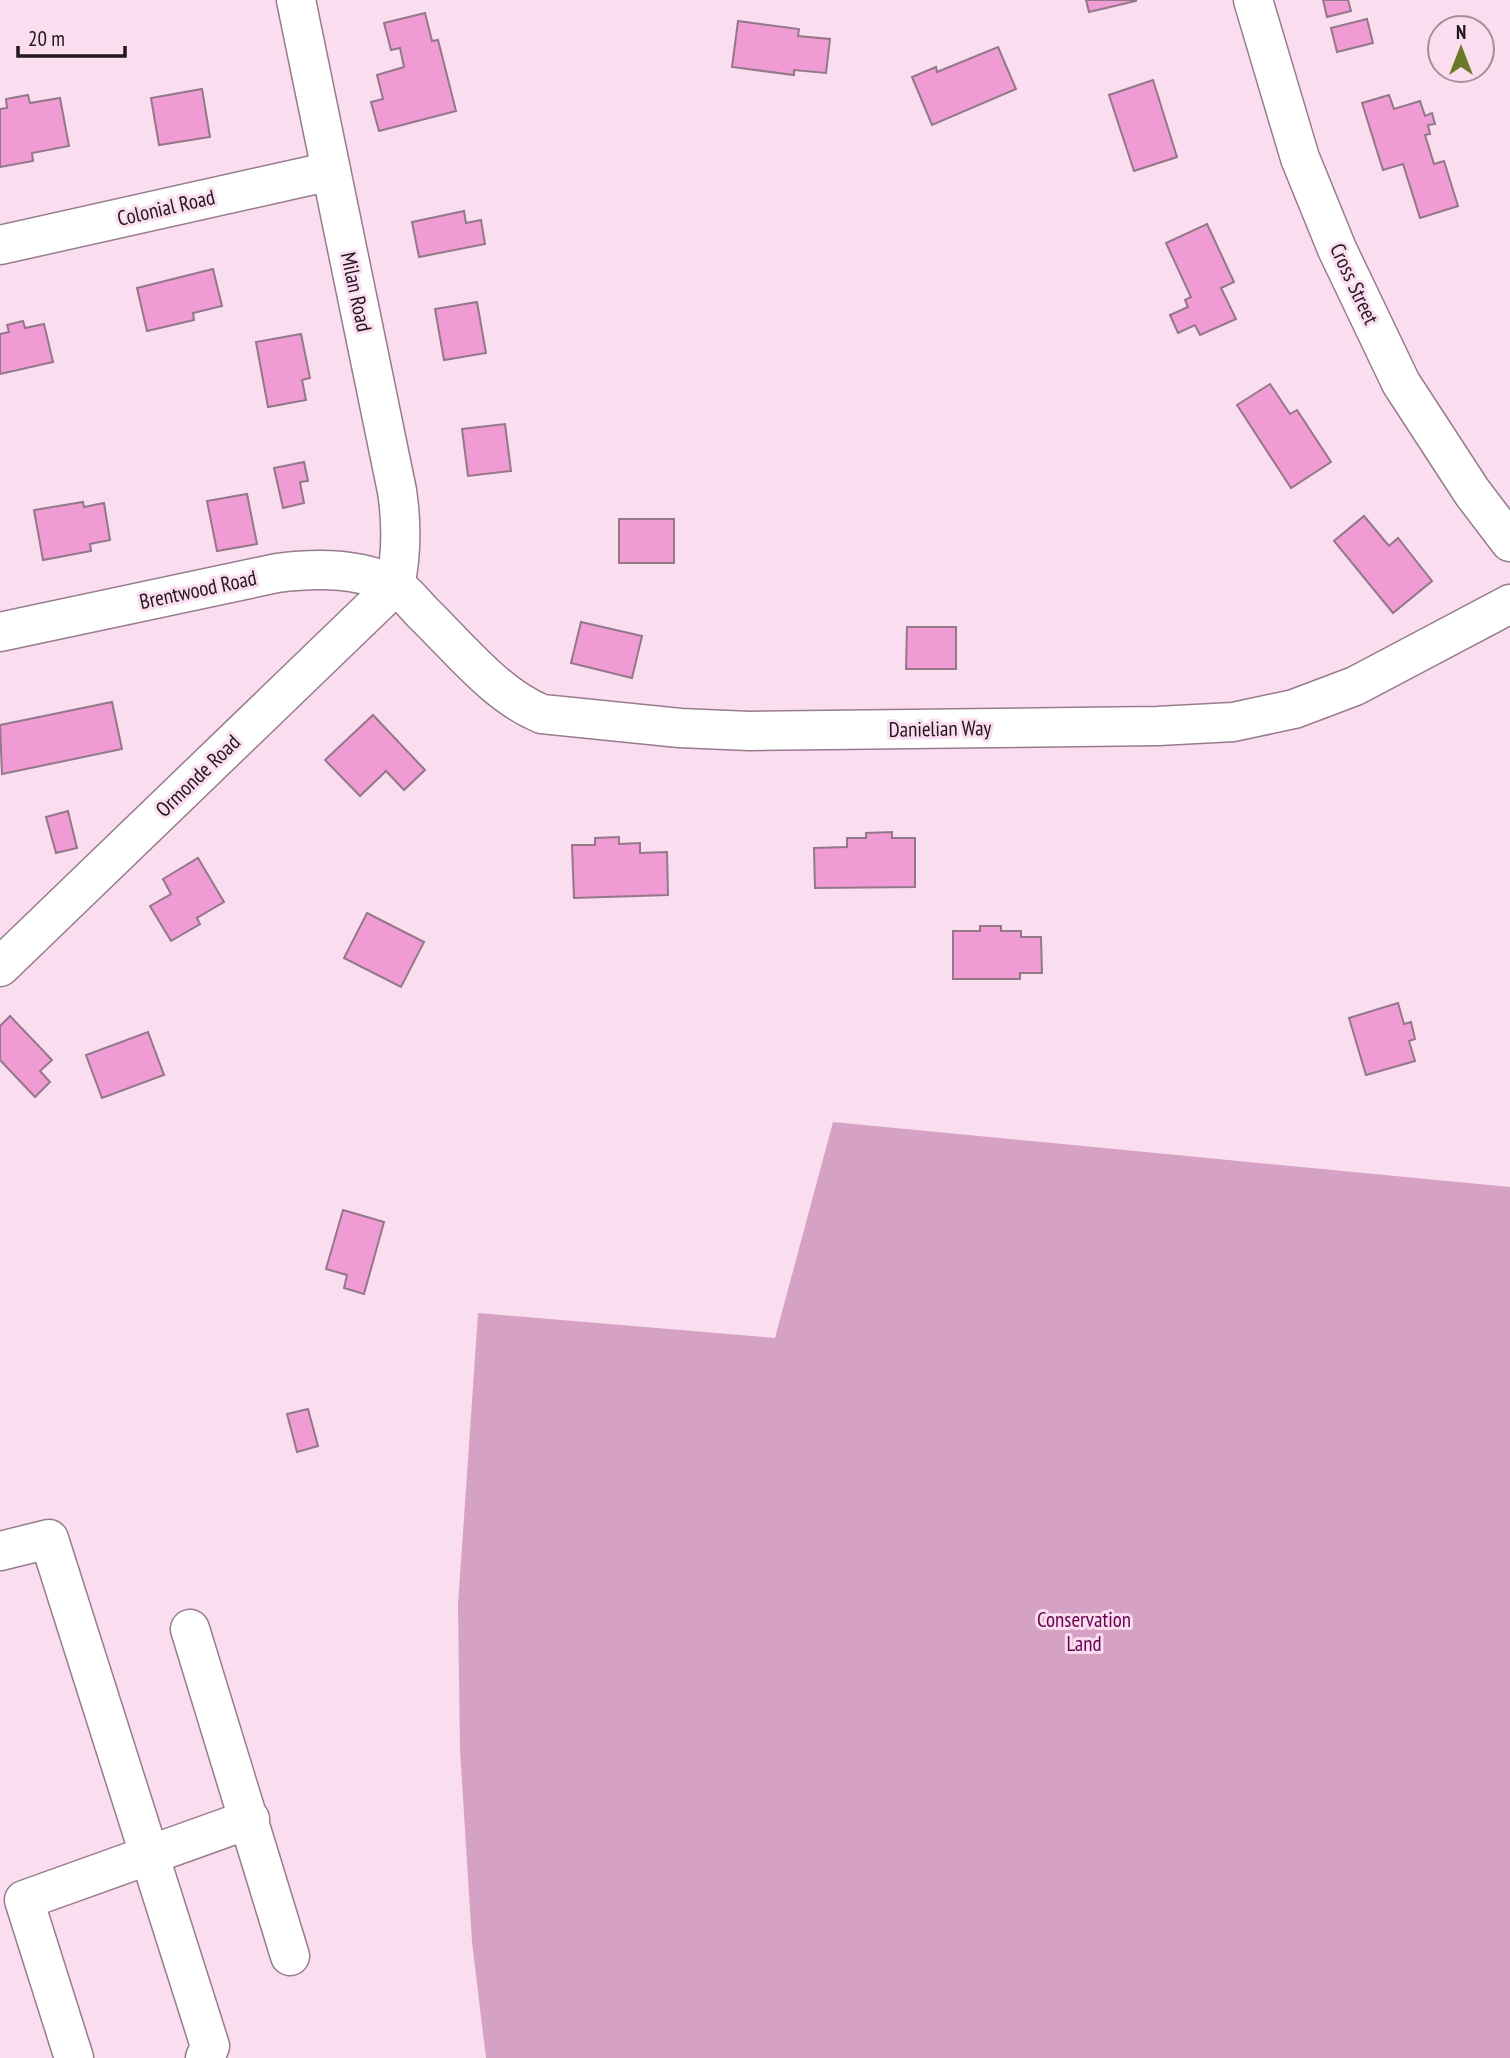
<svg xmlns="http://www.w3.org/2000/svg" width="1510" height="2058" font-family="'PT Sans Narrow',sans-serif">
  <style>
    .green { fill: #d6a2c3 }
    .building { fill: #f09bd4; stroke: #927889; stroke-width: 2 }
    .lines { fill: none; stroke-linecap: round; stroke-linejoin: round }
    .minor-casing { stroke: #967c8d; stroke-width: 41 }
    .minor { stroke: #fff; stroke-width: 38 }
    .labels { text-anchor: middle; stroke-width: 6; stroke-linejoin: round; paint-order: stroke }
    .street-label { font-size: 21px; fill: #22171e; stroke: #faddef }
    .park-label { font-size: 21px; fill: #670051; stroke: #faddef }
  </style>
  <rect width="100%" height="100%" fill="#faddef"/>
  <polygon class="green" points="833,1122 1510,1187 1510,2058 486,2058 472,1942 460,1750 458,1605 478,1313 775,1338"/>
  <g class="building">
    <polygon points="1086,0 1136,0 1136,1 1089,12"/>
    <polygon points="1323,0 1348,0 1351,11 1327,17"/>
    <polygon points="425,13 432,41 438,40 456,111 379,131 371,102 383,99 377,75 404,67 400,48 391,50 384,23"/>
    <polygon points="1367,19 1373,43 1337,52 1331,28"/>
    <polygon points="738,21 799,29 798,36 830,39 826,73 794,70 794,75 732,67"/>
    <polygon points="998,47 1016,89 932,125 912,77 936,67 937,72"/>
    <polygon points="1153,80 1177,157 1134,171 1109,95"/>
    <polygon points="202,89 210,137 159,145 151,98"/>
    <polygon points="28,95 30,103 60,98 69,146 32,153 33,161 0,167 0,109 7,108 6,99"/>
    <polygon points="1389,95 1394,109 1420,101 1425,116 1432,113 1435,124 1428,125 1430,134 1425,135 1434,164 1444,161 1458,206 1420,218 1403,164 1383,170 1362,103"/>
    <polygon points="464,211 466,223 481,220 485,244 419,257 412,222"/>
    <polygon points="1207,224 1234,282 1221,288 1236,319 1200,335 1195,325 1178,333 1170,315 1188,307 1185,300 1191,297 1166,243"/>
    <polygon points="213,269 222,306 193,313 194,320 147,331 137,288"/>
    <polygon points="477,302 486,353 444,360 435,309"/>
    <polygon points="23,321 25,328 44,324 53,362 0,374 0,334 9,332 7,325"/>
    <polygon points="301,334 310,378 302,380 306,400 268,407 256,342"/>
    <polygon points="1270,384 1290,414 1297,410 1331,462 1291,488 1237,405"/>
    <polygon points="505,424 511,471 468,476 462,429"/>
    <polygon points="304,462 308,481 300,482 304,503 283,508 274,468"/>
    <polygon points="247,494 257,544 217,551 207,501"/>
    <polygon points="83,502 84,507 104,503 110,540 90,544 91,551 43,560 34,510"/>
    <polygon points="1364,516 1389,546 1398,538 1432,581 1393,613 1334,541"/>
    <rect x="619" y="519" width="55" height="44"/>
    <polygon points="581,622 642,636 632,678 571,663"/>
    <polygon points="907,627 956,627 956,669 906,669"/>
    <polygon points="112,702 122,749 2,774 0,725"/>
    <polygon points="373,715 425,770 404,790 386,771 360,796 325,760"/>
    <polygon points="68,811 77,848 56,853 46,817"/>
    <polygon points="892,832 892,838 915,838 915,887 815,888 814,848 847,847 847,838 866,838 866,833"/>
    <polygon points="619,837 619,844 640,843 640,853 667,852 668,895 574,898 572,845 595,845 595,838"/>
    <polygon points="198,858 224,902 197,918 200,924 171,941 150,906 171,894 163,879"/>
    <polygon points="367,913 424,942 401,987 344,958"/>
    <polygon points="980,926 1001,926 1001,931 1021,931 1021,937 1041,937 1042,973 1020,973 1020,979 953,979 953,931 980,931"/>
    <polygon points="1398,1003 1404,1024 1411,1022 1415,1039 1409,1041 1415,1061 1366,1075 1349,1018"/>
    <polygon points="10,1016 52,1060 40,1071 50,1082 35,1097 0,1060 0,1026"/>
    <polygon points="148,1032 164,1075 102,1098 86,1055"/>
    <polygon points="343,1210 384,1222 364,1294 344,1288 347,1275 326,1269"/>
    <polygon points="308,1409 318,1446 297,1452 287,1414"/>
  </g>
  <g class="lines">
    <defs>
      <g id="minor">
        <path d="M296 0 397 491C402 524 402 553 395 586"/>
        <polyline points="1253,0 1300,158 1337,249 1401,383 1472,492 1510,542"/>
        <polyline points="0,245 331,171"/>
        <path d="M0 632 277 573C315 568 358 567 393 585 405 591 415 605 424 614 459 648 497 696 542 714L680 728 749 731 1158 726 1233 722 1294 709 1355 686 1510 604"/>
        <polyline points="0,967 395,586"/>
        <polyline points="0,1551 49,1539 210,2046 205,2058"/>
        <polyline points="190,1629 290,1956"/>
        <polyline points="74,2058 24,1900 250,1819"/>
      </g>
    </defs>
    <use href="#minor" class="minor-casing"/>
    <use href="#minor" class="minor"/>
  </g>
  <g class="labels">
    <g class="street-label">
      <text transform="translate(166 208) rotate(-13)" y="7">Colonial Road</text>
      <text transform="translate(1354 284) rotate(65)" y="7">Cross Street</text>
      <text transform="translate(356 292) rotate(78)" y="7">Milan Road</text>
      <text transform="translate(198 590) rotate(-12)" y="7">Brentwood Road</text>
      <text transform="translate(940 729) rotate(-1)" y="7">Danielian Way</text>
      <text transform="translate(198 776) rotate(-44)" y="7">Ormonde Road</text>
    </g>
    <g class="park-label">
      <text x="1084" y="1627">Conservation<tspan x="1084" dy="24">Land</tspan></text>
    </g>
  </g>
  <g transform="translate(1461 49)"><circle r="33" fill="#faddef" stroke="#a48e9b" stroke-width="2"/>
  <path d="M0-5L12 26L0 18L-12 26Z" fill="#697927"/>
  <text y="-10" font-size="19" font-weight="bold" text-anchor="middle" fill="#22171e">N</text>
  </g>
  <path d="M18 46v10h107v-10" fill="none" stroke="#22171e" stroke-width="3.5"/>
  <text x="28" y="46" font-size="21" fill="#22171e" stroke="#faddef" stroke-width="5" paint-order="stroke">20 m</text>
</svg>
